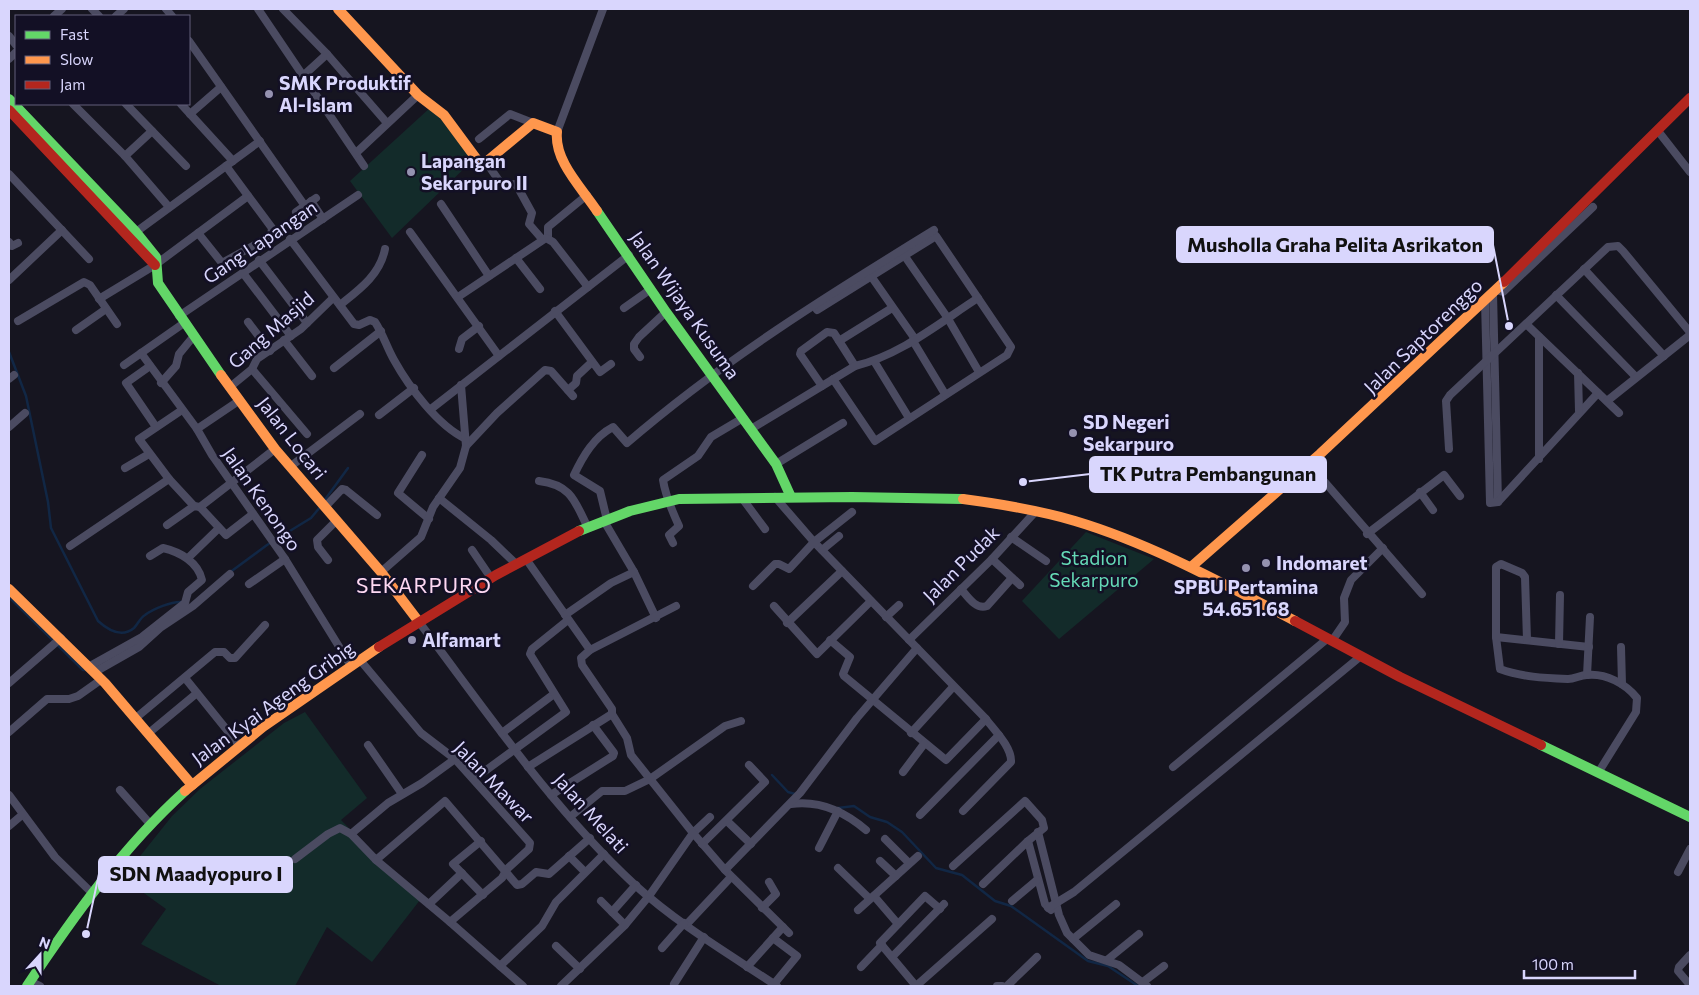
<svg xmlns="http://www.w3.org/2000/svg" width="1699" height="995" font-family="Commissioner,sans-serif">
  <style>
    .green { fill: #132b2a }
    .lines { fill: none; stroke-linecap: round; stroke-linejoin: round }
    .stream { stroke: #112745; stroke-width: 2.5 }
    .street { stroke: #4b4b61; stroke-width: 8 }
    .fast { stroke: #63d668; stroke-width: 10 }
    .slow { stroke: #ff974d; stroke-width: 10 }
    .jam { stroke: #b3261e; stroke-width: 10 }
    .poi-dot { fill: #9592b0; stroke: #131025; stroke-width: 2 }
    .labels { text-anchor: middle; stroke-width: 5; stroke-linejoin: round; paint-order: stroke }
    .poi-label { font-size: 19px; font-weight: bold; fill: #d9d6fd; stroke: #131025; text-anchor: start }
    .street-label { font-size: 19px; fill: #d9d6fd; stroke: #131025 }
    .park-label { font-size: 19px; fill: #65dab7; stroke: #131025 }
    .quarter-label { font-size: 21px; letter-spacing: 1px; fill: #fdd8f2; stroke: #131025 }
    .leader { fill: none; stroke: #d9d6fd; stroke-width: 2 }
    .callout-dot { fill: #d9d6fd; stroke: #131025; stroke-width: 2 }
    .callout { fill: #d9d6fd; stroke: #d9d6fd; stroke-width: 2 }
    .callout-label { font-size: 20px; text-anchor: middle; font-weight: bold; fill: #111 }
  </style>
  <rect width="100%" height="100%" fill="#161520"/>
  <g class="green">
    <polygon points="431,107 473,160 392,238 350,181"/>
    <polygon points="1086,532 1154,559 1059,639 1022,601"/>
    <polygon points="305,712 367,798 341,820 420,900 372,962 327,927 295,986 221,986 141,944 166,909 134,886 143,872 133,865 172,816 200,789 284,723"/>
  </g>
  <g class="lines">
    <g class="stream">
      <path d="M9 352 26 396 48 502 51 528 98 621C108 630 122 638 134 628 138 624 140 618 145 615 153 609 172 601 182 602"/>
      <polyline points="324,501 348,468"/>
      <polyline points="229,573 267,545 311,518 321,506"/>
      <polyline points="9,597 83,670 89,670"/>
      <polyline points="772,775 788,792 795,794"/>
      <polyline points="838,808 854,806 870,817 887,822 902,832 936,868 962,875 995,901 1011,906 1088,961 1108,966 1138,986"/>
    </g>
    <g class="street">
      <polyline points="92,9 99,16"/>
      <polyline points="166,9 172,16"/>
      <polyline points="258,9 364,166"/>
      <polyline points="283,9 327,54 387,123"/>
      <polyline points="54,16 62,9"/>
      <polyline points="116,16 124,9"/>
      <polyline points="9,36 16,45"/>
      <polyline points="189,41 305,206"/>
      <polyline points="9,59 16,52"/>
      <polyline points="304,75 327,54"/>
      <polyline points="73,104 125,156 169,207"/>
      <polyline points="126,104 186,166"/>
      <polyline points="181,104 233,161"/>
      <polyline points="190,114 221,87"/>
      <polyline points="1658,131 1690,172"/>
      <polyline points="557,132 603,9"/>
      <polyline points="479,139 510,114 533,123"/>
      <polyline points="356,153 418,95"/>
      <polyline points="125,156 152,131"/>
      <polyline points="486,162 502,185 516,184 532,213 529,224 542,239"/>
      <polyline points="9,174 89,259"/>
      <polyline points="311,201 323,219"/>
      <polyline points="441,204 489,276"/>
      <polyline points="296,212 316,198"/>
      <polyline points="136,232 260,141"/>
      <polyline points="410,232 499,356"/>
      <polyline points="198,233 222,263 271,236 272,228 226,166"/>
      <polyline points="548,238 548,227 587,195"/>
      <path d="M290 239 354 324 359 325 370 320 375 322C383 334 387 348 394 360 409 387 438 426 466 439"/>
      <polyline points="9,242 12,246 18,243"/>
      <polyline points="904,255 947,317 979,372"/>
      <polyline points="516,258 540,289"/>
      <polyline points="259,260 307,323"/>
      <polyline points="1584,269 1664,356"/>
      <polyline points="243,273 291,336"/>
      <polyline points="871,276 915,339"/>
      <polyline points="9,280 62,230"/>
      <polyline points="1496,290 1503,292 1593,207"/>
      <polyline points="1493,293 1498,502"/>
      <polyline points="1556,295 1635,376"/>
      <polyline points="458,297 546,238 553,242 588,287"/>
      <polyline points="99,299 155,265 248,196"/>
      <polyline points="1485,301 1490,503 1498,502 1598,393"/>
      <path d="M340 305C359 290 380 275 385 249"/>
      <polyline points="624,308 651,289"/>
      <polyline points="817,310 936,236 1011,347 1007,355 875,441 833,379"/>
      <polyline points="555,311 600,372 611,364"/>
      <polyline points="179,316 358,195"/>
      <polyline points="18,321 84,282 90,285 117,324"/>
      <polyline points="248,322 270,351"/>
      <polyline points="1526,324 1619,413"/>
      <polyline points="76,330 106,309"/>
      <polyline points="1539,337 1539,459"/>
      <polyline points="284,340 312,376"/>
      <polyline points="839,341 892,308"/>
      <polyline points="913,341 945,394"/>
      <polyline points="459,349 462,339 479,326"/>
      <polyline points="141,353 197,429 212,455 285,559 351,666"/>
      <polyline points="640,357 634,349 634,344 639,337 666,312"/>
      <polyline points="874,361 909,418"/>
      <polyline points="124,365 184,323"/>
      <polyline points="150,366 126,383 156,427"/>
      <polyline points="334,368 381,331"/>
      <polyline points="252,369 307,434"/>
      <polyline points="1578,373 1579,411"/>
      <polyline points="9,379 14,375"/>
      <polyline points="161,383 176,366 179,354 193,337"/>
      <polyline points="822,386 800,354 801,351 827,332 834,333 855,366"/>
      <polyline points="230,387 252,369 257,359 301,329 333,298"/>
      <polyline points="568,390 576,383 577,376 592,362"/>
      <polyline points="431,409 629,255"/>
      <polyline points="379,415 414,388"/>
      <polyline points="9,427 25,413"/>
      <polyline points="197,429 240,400"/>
      <path d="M751 429 855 366C901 355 939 323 978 298"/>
      <polyline points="466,446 497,413 545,370 551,371 573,396"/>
      <polyline points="1449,449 1446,401 1450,395 1608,247 1618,246 1623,251 1689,331 1690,335 1607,401"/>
      <polyline points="422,455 398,493 429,519"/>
      <polyline points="776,464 843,423"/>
      <polyline points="1310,465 1422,594"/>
      <polyline points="291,466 360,414"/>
      <polyline points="125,468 149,454"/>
      <polyline points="169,479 139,439 182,410"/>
      <path d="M539 481C572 485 575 502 588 528"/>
      <polyline points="1420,492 1433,510"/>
      <path d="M775 497 814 542 986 719C994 730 1012 747 1011 762L963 811"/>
      <polyline points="439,498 491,540 516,564"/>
      <polyline points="742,498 765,529"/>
      <polyline points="200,507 226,535 253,514"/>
      <polyline points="325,507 342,489 346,490 377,515"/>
      <path d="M607 520 600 491 574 475C583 456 594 437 613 427L627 443C722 361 828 295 934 230"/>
      <polyline points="604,521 634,572 656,618"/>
      <polyline points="167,525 194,506 200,507 275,449"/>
      <polyline points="1367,534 1444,475 1460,496"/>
      <polyline points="1011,537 1046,561"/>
      <path d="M673 543 669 535 679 526C673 513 665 493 663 480L698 456 711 437 743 418"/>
      <polyline points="70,546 169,479 194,506"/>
      <polyline points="472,550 491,578"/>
      <polyline points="822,550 839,536"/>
      <polyline points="188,558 219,528"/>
      <polyline points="526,559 590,650"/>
      <polyline points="992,559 1020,585"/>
      <polyline points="328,560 318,547 317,540 337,520"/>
      <polyline points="381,572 421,537 433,507 460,468 466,446 461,385"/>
      <polyline points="249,584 285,559"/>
      <polyline points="753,586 775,564 779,564 789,569 814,542 852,512"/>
      <path d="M961 589C968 597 976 610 987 606L1012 578"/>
      <polyline points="774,606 817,654 871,601"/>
      <polyline points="565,615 611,583 634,572"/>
      <polyline points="886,617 899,605"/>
      <path d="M419 622C487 712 552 808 635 885 678 924 729 954 777 986"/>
      <polyline points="787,623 842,571"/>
      <polyline points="1496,637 1589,647"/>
      <polyline points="830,640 850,657 843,674 844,676 946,760 986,719"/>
      <polyline points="909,640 992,559 1036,511"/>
      <path d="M1527 640 1525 577 1522 573 1501 564 1496 567V637L1500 669C1521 677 1545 678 1568 679 1575 679 1580 675 1587 675 1606 673 1626 684 1637 698L1636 712 1598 773"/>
      <polyline points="1332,641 1345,622 1344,598 1351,580 1383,548"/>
      <polyline points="1559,644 1560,595"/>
      <polyline points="1621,647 1622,684"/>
      <polyline points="360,660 421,733 455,759 530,843 529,849 507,869 502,878 450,922 500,966 542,926 556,902 604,854"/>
      <path d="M90 666 142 637 185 603 188 592 202 580C198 562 180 552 163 548L150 556"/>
      <polyline points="95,672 139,647 160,628 193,606 230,574"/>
      <polyline points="1587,675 1590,617"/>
      <polyline points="185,678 239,745"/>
      <polyline points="9,683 61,638"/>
      <polyline points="612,714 627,738 631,755 693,833 710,817"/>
      <polyline points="137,717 215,652 224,652 230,658 235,658 265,625"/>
      <polyline points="9,732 47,699 69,699 78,696 102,679"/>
      <polyline points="150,732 197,693"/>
      <polyline points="502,733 554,694"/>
      <polyline points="911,733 953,687"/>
      <polyline points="368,745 402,794"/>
      <polyline points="528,767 612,714 612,709 582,665 581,658 590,650 676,606"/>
      <polyline points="1173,767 1327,639"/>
      <polyline points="903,772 924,744"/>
      <polyline points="474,779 566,712 530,654 532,649 568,620"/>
      <polyline points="120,790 151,825"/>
      <polyline points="9,795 55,857 93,894"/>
      <polyline points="551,795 613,756 614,753 593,725"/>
      <path d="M791 804C819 800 845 812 866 830"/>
      <polyline points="920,815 999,735"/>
      <polyline points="570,817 602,791 625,791 650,779 725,726 741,721"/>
      <polyline points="727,821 751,844"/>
      <polyline points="9,826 22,815"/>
      <polyline points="1038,832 1059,915 1067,933 1089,955 1119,965 1147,986"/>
      <polyline points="351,834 388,803 422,783 455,759"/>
      <polyline points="885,839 909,863"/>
      <polyline points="481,841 453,864 483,895"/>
      <polyline points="1028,841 1045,904 1051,910"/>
      <polyline points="702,844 765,782 749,765"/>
      <polyline points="819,848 838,811"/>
      <polyline points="569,856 585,872"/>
      <polyline points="295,859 328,834 340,828 351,834 376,860 445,801 517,885 522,884 536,872 549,874 590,838"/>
      <polyline points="376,860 450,922"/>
      <polyline points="880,861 896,876"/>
      <polyline points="953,866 1025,801 1042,820 1044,828 1028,841 983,884"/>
      <polyline points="838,868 870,899"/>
      <polyline points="725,870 789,933"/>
      <polyline points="1678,872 1690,849"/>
      <polyline points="874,896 898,924"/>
      <polyline points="601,901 625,925"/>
      <polyline points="1012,901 1037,880"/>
      <polyline points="429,904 462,873"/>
      <polyline points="762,908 776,894 769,882"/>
      <polyline points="1048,908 1074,892 1361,656"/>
      <polyline points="858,910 918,856"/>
      <polyline points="612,912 636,885"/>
      <polyline points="686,925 731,877"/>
      <polyline points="773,938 797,956 774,984"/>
      <polyline points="1073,939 1116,904"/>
      <polyline points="556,946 580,969"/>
      <polyline points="662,948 684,923"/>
      <polyline points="1690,955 1679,967 1678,971 1690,985"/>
      <polyline points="892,957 944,904"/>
      <polyline points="1107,960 1139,934"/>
      <polyline points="500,966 523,986"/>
      <polyline points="747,967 783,927"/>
      <polyline points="861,967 882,945"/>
      <polyline points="30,981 40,986"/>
      <polyline points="1143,982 1164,966"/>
      <polyline points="674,984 704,937"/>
      <polyline points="561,986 625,925 649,896 693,833 725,870 800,793 857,718 917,648"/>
      <polyline points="916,986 880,943 925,896 940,909"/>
      <polyline points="916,986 992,919"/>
      <polyline points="997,986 1002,986"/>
      <polyline points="1007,986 1037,957"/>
    </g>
    <g class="fast">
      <polyline points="9,99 136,232 156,257 158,283 221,375"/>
      <polyline points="597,211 666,312 776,464 791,497"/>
      <polyline points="579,531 630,511 679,499 852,497 963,499"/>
      <polyline points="1541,745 1690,817"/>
      <path d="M27 986C73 917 123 847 185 791"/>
    </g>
    <g class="slow">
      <path d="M338 9 418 95 444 115 478 161 486 162 533 123 557 132C554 161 582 188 597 211"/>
      <polyline points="221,375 275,449 381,572 419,622"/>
      <path d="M963 499C1001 504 1038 510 1075 521 1152 544 1224 584 1295 621"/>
      <polyline points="1191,567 1320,454 1504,282"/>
      <polyline points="9,589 105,683 192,785"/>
      <polyline points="185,791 263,727 379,647"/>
    </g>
    <g class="jam">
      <polyline points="9,110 155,265"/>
      <polyline points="1504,282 1690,98"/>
      <polyline points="1295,621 1400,677 1541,745"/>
      <polyline points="379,647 496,575 579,531"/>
    </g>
  </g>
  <g class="poi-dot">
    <circle cx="269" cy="94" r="5"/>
    <circle cx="411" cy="172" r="5"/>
    <circle cx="1073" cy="433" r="5"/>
    <circle cx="1266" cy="563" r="5"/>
    <circle cx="1246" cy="568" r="5"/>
    <circle cx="412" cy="640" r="5"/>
  </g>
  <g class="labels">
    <g class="poi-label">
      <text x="279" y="90">SMK Produktif<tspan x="279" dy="22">Al-Islam</tspan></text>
      <text x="421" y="168">Lapangan<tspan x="421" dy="22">Sekarpuro II</tspan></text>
      <text x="1083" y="429">SD Negeri<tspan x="1083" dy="22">Sekarpuro</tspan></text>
      <text x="1276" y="570">Indomaret</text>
      <text x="1246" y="594" text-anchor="middle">SPBU Pertamina<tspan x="1246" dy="22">54.651.68</tspan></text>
      <text x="422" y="647">Alfamart</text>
    </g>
    <g class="street-label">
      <text transform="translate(260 242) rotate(-34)" y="7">Gang Lapangan</text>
      <text transform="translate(685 305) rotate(55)" y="7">Jalan Wijaya Kusuma</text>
      <text transform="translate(271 330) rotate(-41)" y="7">Gang Masjid</text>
      <text transform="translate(1423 336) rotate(-44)" y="7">Jalan Saptorenggo</text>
      <text transform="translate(292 438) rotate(52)" y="7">Jalan Locari</text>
      <text transform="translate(262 499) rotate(55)" y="7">Jalan Kenongo</text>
      <text transform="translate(961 564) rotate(-45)" y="7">Jalan Pudak</text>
      <text transform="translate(273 703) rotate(-36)" y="7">Jalan Kyai Ageng Gribig</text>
      <text transform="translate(494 782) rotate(46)" y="7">Jalan Mawar</text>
      <text transform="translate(591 813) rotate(48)" y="7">Jalan Melati</text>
    </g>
    <g class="park-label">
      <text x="1094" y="565">Stadion<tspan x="1094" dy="22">Sekarpuro</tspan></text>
    </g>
    <g class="quarter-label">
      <text x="424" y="593">SEKARPURO</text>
    </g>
  </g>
  <path class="leader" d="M1509 326L1493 245M1023 482L1090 474M86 934L99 874"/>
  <g class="callout-dot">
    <circle cx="1509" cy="326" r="5"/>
    <circle cx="1023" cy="482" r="5"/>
    <circle cx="86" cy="934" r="5"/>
  </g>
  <g class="callout">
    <rect x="1177" y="227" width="316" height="35" rx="5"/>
    <rect x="1090" y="457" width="236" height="35" rx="5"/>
    <rect x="99" y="857" width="193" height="35" rx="5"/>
  </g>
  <g class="callout-label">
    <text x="1335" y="252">Musholla Graha Pelita Asrikaton</text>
    <text x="1208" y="481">TK Putra Pembangunan</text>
    <text x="196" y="881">SDN Maadyopuro I</text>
  </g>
  <rect width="1699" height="995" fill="none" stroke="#d9d6fd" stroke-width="20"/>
  <rect x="15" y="15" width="175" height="90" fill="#131025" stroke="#625f7b"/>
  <rect x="25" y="31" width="25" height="8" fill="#63d668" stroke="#625f7b"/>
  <text x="60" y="40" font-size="15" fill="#d9d6fd">Fast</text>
  <rect x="25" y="56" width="25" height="8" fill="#ff974d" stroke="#625f7b"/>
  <text x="60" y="65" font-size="15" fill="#d9d6fd">Slow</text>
  <rect x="25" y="81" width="25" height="8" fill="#b3261e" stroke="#625f7b"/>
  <text x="60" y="90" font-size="15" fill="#d9d6fd">Jam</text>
  <g transform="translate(40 955) rotate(21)" stroke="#131025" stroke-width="4" paint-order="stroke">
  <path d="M0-4L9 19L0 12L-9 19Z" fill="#d9d6fd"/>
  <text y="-8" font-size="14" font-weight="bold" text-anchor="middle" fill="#d9d6fd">N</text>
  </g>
  <path d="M1524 970v8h111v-8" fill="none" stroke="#d9d6fd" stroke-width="2.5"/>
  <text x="1532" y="970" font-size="15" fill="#d9d6fd" stroke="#131025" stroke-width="4" paint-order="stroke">100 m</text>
</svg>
